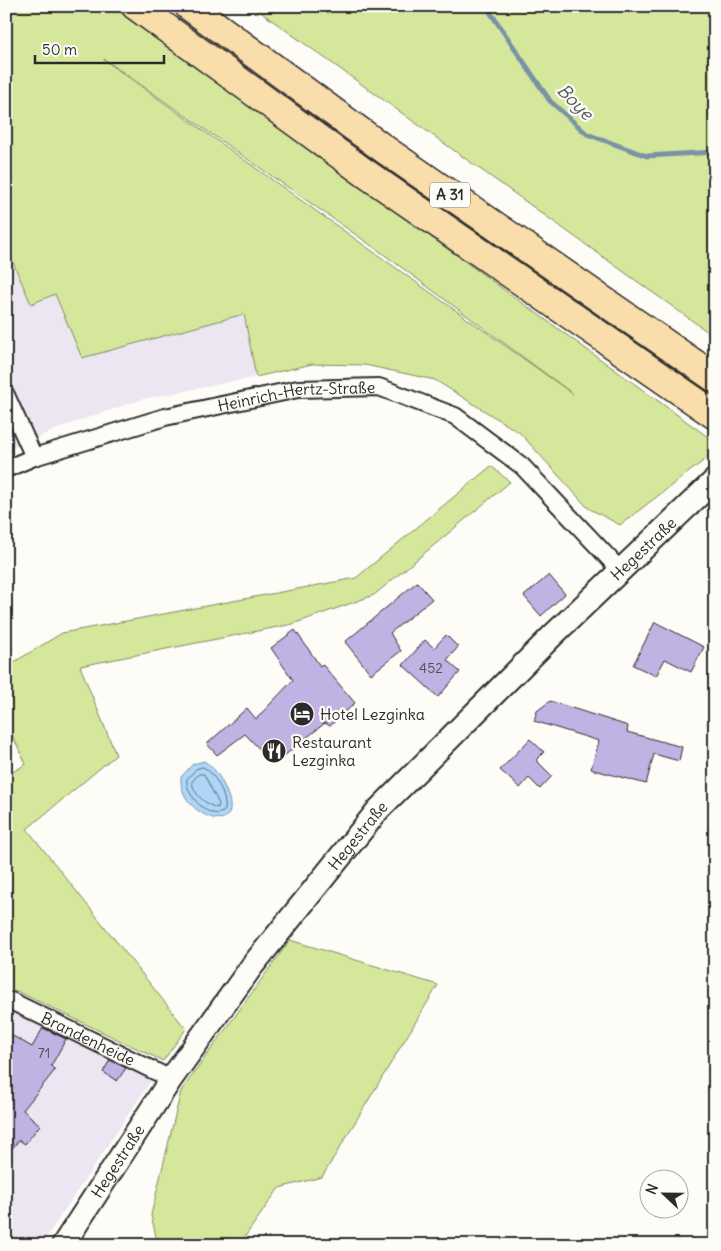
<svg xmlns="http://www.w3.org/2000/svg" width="721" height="1251" font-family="Delius,sans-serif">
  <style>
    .built { fill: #ebe6f1 }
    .green { fill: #d4e79b; stroke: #808963; fill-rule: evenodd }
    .water { fill: #add6f8; stroke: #7992a6 }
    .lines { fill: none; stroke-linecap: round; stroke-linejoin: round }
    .shore { stroke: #5f6f7d; stroke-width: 1 }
    .stream { stroke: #7992a6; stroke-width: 5 }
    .building { fill: #c0b2e3; stroke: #2b2b2b }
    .street-casing { stroke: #2b2b2b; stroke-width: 20 }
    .secondary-casing { stroke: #2b2b2b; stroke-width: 26 }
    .highway-casing { stroke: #2b2b2b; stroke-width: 31 }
    .street { stroke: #fdfcf7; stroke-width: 16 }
    .secondary { stroke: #fdfcf7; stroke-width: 22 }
    .highway { stroke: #f9ddab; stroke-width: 28 }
    .labels { text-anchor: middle; stroke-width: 4.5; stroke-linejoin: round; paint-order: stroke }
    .number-label { font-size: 14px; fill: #504d59 }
    .shield { fill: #fdfcf7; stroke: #6a6a68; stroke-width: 1 }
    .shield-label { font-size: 15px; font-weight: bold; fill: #2b2b2b }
    .street-label { font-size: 16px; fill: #2b2b2b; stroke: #fdfcf7 }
    .poi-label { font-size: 16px; fill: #2b2b2b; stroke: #fdfcf7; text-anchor: start }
    .water-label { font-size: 18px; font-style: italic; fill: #4c565e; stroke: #fdfcf7 }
  </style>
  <rect width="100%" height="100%" fill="#fdfcf7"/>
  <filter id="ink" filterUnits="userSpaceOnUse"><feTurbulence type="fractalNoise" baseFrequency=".02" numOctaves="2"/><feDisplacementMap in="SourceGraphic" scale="10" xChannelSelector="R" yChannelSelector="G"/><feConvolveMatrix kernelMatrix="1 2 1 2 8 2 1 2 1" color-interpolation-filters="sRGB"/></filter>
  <g filter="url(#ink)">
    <g class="built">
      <polygon points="6,246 31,303 55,294 243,312 256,377 143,399 75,422 6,450"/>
      <polygon points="6,1008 152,1079 41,1245 6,1245"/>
    </g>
    <g class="green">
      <path d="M6 6H111L715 442V452L620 525 588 508 520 433 435 380 365 365 312 364 256 377 244 314 82 358 55 294 31 304 6 246ZM104 59 382 253 573 394 104 60Z"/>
      <polygon points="252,6 715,6 715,337"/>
      <polygon points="491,466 510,482 374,595 293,624 80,666 116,755 27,829 186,1029 163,1061 6,986 6,776 26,764 6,722 6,667 62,633 356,578"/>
      <polygon points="290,940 438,985 322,1177 279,1188 239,1245 158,1245 151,1215 181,1091"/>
    </g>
    <path class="water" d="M204 761C215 768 220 777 225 788 250 842 177 816 181 777L193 764Z"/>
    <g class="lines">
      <g class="shore">
        <path d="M203 767C215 772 227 797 225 810 212 824 184 794 187 779L196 769Z"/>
        <path d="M199 774H204L219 804 218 808C207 806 193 794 192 782Z"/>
      </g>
      <polyline class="stream" points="486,6 550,101 587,134 647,156 715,152"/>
    </g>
    <g class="building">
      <polygon points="549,575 565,594 541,616 524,596"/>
      <polygon points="417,582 432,599 390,633 401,651 371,674 345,642"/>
      <polygon points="655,622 704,647 691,672 665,659 656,676 633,665"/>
      <polygon points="295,630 320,666 322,664 355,703 330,726 325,723 274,764 245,734 217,755 207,744 247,708 256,719 293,680 271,648"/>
      <polygon points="446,635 458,647 447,660 460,672 438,697 403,665 425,640 434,648"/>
      <polygon points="550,701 628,726 627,732 682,747 679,761 654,754 646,784 591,769 599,741 534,721 537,711"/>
      <polygon points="530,739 544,752 536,760 552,776 540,789 529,778 520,788 500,770"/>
      <polygon points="43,1028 66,1039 51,1066 55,1070 23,1110 40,1125 25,1144 19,1140 6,1156 6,1032 32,1047"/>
      <polygon points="110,1060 126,1068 117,1081 103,1072"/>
    </g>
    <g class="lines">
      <defs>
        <g id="street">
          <polyline points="6,395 34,457"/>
          <path id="s1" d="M6 469 34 457 165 417 298 389 379 387 455 416 522 466 620 570"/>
          <path id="s2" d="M6 1002 11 1001 171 1079"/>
        </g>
        <g id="secondary">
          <path id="s3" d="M63 1245 171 1079 252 966 378 810 552 636 715 480"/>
        </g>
        <g id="highway">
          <polyline points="136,6 365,173 715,415"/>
          <polyline points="189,6 384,149 715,378"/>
        </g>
      </defs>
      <use href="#street" class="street-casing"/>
      <use href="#secondary" class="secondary-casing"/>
      <use href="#highway" class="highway-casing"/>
      <use href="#street" class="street"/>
      <use href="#secondary" class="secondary"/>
      <use href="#highway" class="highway"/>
    </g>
  </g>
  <defs>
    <symbol id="hotel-disc" viewBox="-11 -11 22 22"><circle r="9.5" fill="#2b2b2b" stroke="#fdfcf7"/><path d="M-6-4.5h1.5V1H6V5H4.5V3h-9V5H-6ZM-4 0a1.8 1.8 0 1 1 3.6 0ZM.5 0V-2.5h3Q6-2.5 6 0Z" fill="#fff"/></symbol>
    <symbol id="restaurant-disc" viewBox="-11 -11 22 22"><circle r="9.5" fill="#2b2b2b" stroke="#fdfcf7"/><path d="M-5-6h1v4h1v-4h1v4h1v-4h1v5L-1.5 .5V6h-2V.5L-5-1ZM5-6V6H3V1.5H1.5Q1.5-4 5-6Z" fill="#fff"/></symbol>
  </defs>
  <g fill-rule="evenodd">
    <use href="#hotel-disc" x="288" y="700" width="28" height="28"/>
    <use href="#restaurant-disc" x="260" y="737" width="28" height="28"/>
  </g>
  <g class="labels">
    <g class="number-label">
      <text x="431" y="673">452</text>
      <text x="44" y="1058">71</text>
    </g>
    <rect class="shield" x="430" y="182.5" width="40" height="25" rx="4"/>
    <g class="shield-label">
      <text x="450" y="200">A 31</text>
    </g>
    <g class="street-label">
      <text dy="6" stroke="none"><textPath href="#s1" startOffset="301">Heinrich-Hertz-Straße</textPath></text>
      <text dy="6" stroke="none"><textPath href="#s3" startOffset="910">Hegestraße</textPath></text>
      <text dy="6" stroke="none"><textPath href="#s3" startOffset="505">Hegestraße</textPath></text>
      <text dy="6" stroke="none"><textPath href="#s2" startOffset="91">Brandenheide</textPath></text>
      <text dy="6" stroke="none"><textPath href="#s3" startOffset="100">Hegestraße</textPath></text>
    </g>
    <g class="poi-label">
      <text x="320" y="720">Hotel Lezginka</text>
      <text x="292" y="748">Restaurant<tspan x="292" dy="18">Lezginka</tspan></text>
    </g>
    <g class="water-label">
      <text transform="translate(575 102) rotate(45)" y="6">Boye</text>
    </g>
  </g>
  <rect width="721" height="1251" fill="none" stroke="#fdfcf7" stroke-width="25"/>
  <rect x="12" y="12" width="696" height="1226" fill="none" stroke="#2b2b2b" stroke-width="2" filter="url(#ink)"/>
  <g transform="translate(664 1194) rotate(292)"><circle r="24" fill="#fdfcf7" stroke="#a9a8a5"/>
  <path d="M0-4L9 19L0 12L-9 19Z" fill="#2b2b2b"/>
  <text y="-8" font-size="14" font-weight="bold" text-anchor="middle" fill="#2b2b2b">N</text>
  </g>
  <path d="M35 55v8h129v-8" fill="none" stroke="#2b2b2b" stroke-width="2.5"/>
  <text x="42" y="55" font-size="15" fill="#2b2b2b" stroke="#fdfcf7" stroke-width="4" paint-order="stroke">50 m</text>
</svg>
